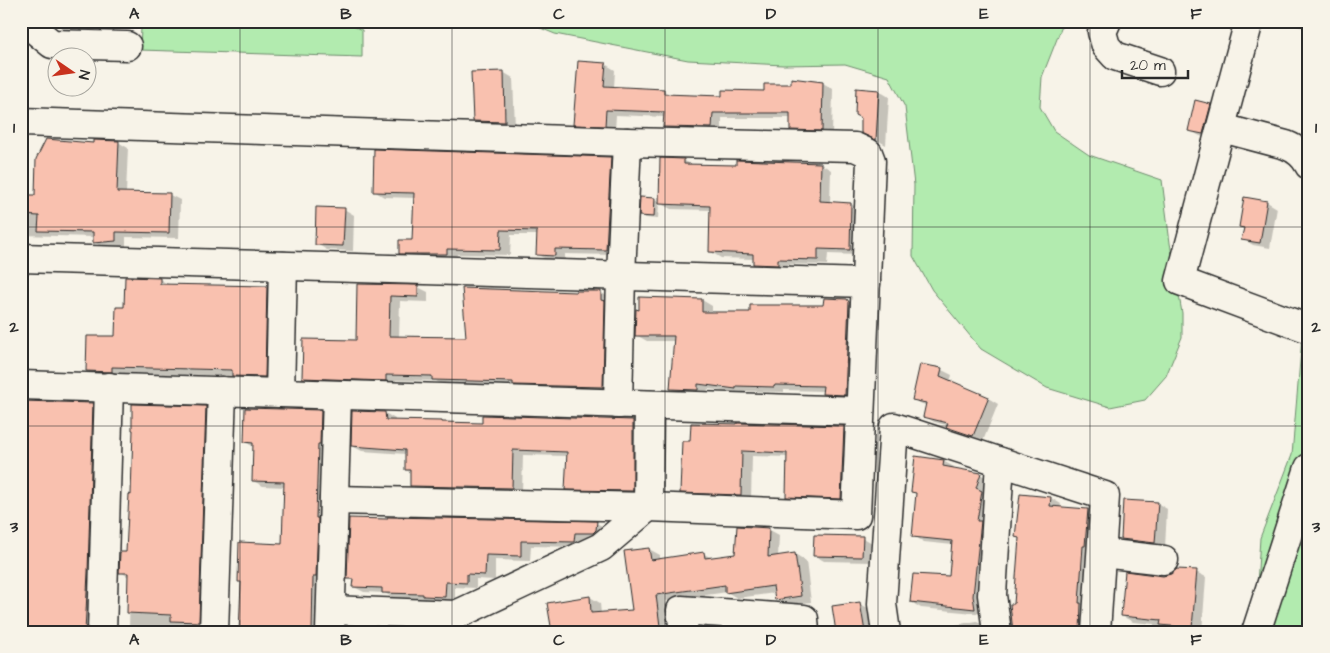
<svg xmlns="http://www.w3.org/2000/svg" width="1330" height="653" font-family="'Architects Daughter',sans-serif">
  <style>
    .green { fill: #b2ebaf; stroke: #6e8b6d }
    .shadow { fill: #0003 }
    .building { fill: #f9c1af; stroke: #2b2b2b }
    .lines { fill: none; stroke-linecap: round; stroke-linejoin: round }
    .minor-casing { stroke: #2b2b2b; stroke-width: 31 }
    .minor { stroke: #f7f3e8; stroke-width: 28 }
    .grid { fill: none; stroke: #2b2b2b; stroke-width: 1; stroke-opacity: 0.55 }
    .neatline { fill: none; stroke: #2b2b2b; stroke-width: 2 }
    .grid-label { font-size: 16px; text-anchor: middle; font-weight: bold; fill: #2b2b2b }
  </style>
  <rect width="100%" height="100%" fill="#f7f3e8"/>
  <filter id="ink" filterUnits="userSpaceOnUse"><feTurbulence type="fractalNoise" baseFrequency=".02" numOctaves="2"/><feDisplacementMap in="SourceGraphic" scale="10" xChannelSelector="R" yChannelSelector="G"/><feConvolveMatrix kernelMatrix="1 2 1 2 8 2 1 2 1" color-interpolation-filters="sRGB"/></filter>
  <g filter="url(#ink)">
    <g class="green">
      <polygon points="94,21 341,21 362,30 362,57 140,50 141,28 93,27"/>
      <polygon points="535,21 1064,21 1042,77 1040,107 1054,131 1089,155 1162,180 1170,243 1182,313 1182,337 1166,376 1145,400 1110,407 1047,388 981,349 932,290 913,256 914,185 905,107 889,77 845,64 783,65 688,60 555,34 538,27"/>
      <polygon points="1309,284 1309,632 1272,632 1268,626 1256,600 1260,538 1292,455 1301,349 1304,297"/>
    </g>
    <g class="shadow">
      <polygon points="51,21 96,21 95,34 67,32"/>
      <polygon points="1278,21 1306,21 1304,28"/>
      <polygon points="605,64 615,70 614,88 664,91 673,96 724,97 766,92 792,85 792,80 823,83 833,89 832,136 801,135 791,129 791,118 722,118 722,133 674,132 664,126 665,117 616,115 615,131 584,130 574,124"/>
      <polygon points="503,72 513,78 515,127 484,126 474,121"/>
      <polygon points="879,91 889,97 886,145 873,138"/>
      <polygon points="1210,105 1220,111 1213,139 1200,136 1189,130"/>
      <polygon points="118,142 128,148 126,193 170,195 180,200 179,238 126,237 126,246 104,248 94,242 94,237 21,235 21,196 36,196 94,144"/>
      <polygon points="610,158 620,164 616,255 565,254 565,261 548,260 538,255 538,235 511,235 510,255 457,254 456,259 410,259 400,253 414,242 416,198 384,197 374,191"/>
      <polygon points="683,160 692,165 737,166 821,164 831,170 830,203 851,204 861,210 860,255 828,254 827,265 788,264 788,270 764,269 754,263 754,259 721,258 711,252 711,210 671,209 659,203 658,219 645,218 641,215 655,200 661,203"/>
      <polygon points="1245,198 1267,202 1277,208 1270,248 1253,245 1243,239 1245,229 1240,227"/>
      <polygon points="344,209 354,215 353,251 327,250 317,244"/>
      <polygon points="159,279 170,285 267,288 278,294 276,383 244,382 234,376 204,375 123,373 123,378 99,377 87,371 116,338 125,308"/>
      <polygon points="359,285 418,287 428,292 428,302 400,301 399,337 467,338 578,293 600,292 610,298 612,392 524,390 519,386 443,385 436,381 396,380 396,386 314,383 304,377 357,341"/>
      <polygon points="702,300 712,306 712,314 751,313 824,307 847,300 857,306 855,400 833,399 823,394 824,391 784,390 784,392 746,391 746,394 708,389 707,395 681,395 671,389 675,341 647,341 636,335"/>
      <polygon points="942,370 952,375 950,382 988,398 998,404 983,441 961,434 950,428 950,426 934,422 924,416 927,406 913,400"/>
      <polygon points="93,404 103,410 95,632 21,632"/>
      <polygon points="206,408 215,413 209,632 129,632 130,578 121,572 128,553 133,496"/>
      <polygon points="321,411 331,417 324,632 241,632 242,583 239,581 283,545 286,487 263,486 253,481 254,447 245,442"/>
      <polygon points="385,413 395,419 395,421 483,424 633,421 643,427 642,496 576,495 566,489 568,456 523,455 522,493 421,491 411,485 411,473 406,470 406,454 362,451 352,446"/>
      <polygon points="844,427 854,433 851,504 798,502 787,496 788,457 752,456 751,500 692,498 682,492 683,442"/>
      <polygon points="943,461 954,467 953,469 980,474 990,480 985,614 921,608 911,602 950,578 953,545 924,542 914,536 917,494 912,491"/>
      <polygon points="1051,498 1061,504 1060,508 1088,510 1098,516 1091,632 1015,632 1015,605 1020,539 1017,537"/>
      <polygon points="1157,503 1167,509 1165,548 1132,545 1122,539"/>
      <polygon points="596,523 606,528 604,538 585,538 584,547 531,546 530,561 495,560 495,580 476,579 476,588 455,587 455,602 434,601 430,599 393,598 385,593 364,592 354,587 354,581 348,578"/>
      <polygon points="768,529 779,535 778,557 795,554 806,561 811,602 787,605 776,599 775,593 737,598 727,592 666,601 670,632 524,632 552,628 590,597 600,603 601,614 633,611 626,552 649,549 660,555 660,560 704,554 712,558 736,555"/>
      <polygon points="862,537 872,543 872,562 824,561 814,555"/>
      <polygon points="1196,572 1206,577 1202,632 1153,632 1154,624 1133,622 1122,616 1162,577"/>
      <polygon points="860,604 870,609 873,632 837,632"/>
      <polygon points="977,621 987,627 987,632 916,632"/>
      <polygon points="347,628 384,629 389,632 347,632"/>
    </g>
    <g class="building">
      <polygon points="578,61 606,63 604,86 664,89 664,94 722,96 722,90 764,91 764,84 791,84 791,78 823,82 822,131 790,130 790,113 713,113 712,128 663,127 664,112 606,110 605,126 573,125"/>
      <polygon points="504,71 505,122 473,121 471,72"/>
      <polygon points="856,88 879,90 876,140 861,133 861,118 855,115"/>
      <polygon points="1195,100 1211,104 1203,134 1188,131"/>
      <polygon points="46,139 93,143 93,140 119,141 117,192 170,193 169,233 116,232 116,241 93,243 93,232 38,231 39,216 21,215 21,195 35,195 36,159"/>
      <polygon points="374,149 611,157 606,250 555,249 555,256 536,255 537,231 501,230 500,250 447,249 447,254 399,254 399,240 412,240 414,193 373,192"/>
      <polygon points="660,158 684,159 684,164 736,165 736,160 821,163 820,201 851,203 850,250 818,249 818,260 778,259 778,265 753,264 753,254 709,252 710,206 659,204"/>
      <polygon points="640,197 655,198 654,217 639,216"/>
      <polygon points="1244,197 1267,201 1260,243 1241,240 1244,228 1239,227"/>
      <polygon points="316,207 345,208 343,246 315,245"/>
      <polygon points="125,277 160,278 160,284 267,286 265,377 232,376 232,370 112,367 112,372 86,371 87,336 115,336 116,307 124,307"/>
      <polygon points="357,284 418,285 418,297 390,296 389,336 466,337 462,288 576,292 576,291 601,291 601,300 605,301 603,387 513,385 513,382 432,380 432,376 386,375 386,381 302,378 303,339 356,340"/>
      <polygon points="639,297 702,299 702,312 750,312 750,305 823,305 824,298 847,299 849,302 845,395 822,394 823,386 775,385 774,387 736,386 736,389 698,384 698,390 670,389 674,336 635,336 636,309 639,310"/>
      <polygon points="920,364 942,368 940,376 989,397 973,436 946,427 948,423 923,417 926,403 912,400"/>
      <polygon points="21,401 93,403 88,572 85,632 21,632"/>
      <polygon points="132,404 206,406 199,622 171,621 171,615 127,613 128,573 119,573 120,552 126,552 129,494 131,495 133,430 132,430"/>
      <polygon points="245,408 321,410 320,444 318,444 316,518 318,518 316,577 313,577 312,632 239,632 241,582 238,582 239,542 282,544 284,482 252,481 253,443 244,442"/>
      <polygon points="352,411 385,412 386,420 442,421 442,422 482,423 482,415 633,420 633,491 565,490 567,452 513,450 512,488 410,486 410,470 405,470 405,450 351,446"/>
      <polygon points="691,423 737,424 737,423 844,426 841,499 786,497 787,453 742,451 741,495 680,493 682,441 690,441"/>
      <polygon points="915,456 944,460 943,466 981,473 976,488 982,491 977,521 981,521 973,596 975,609 910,602 913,574 949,576 952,541 912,537 916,493 911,492"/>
      <polygon points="1020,494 1051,497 1050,506 1088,509 1085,546 1083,546 1079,603 1081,603 1080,632 1013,632 1010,604 1014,604 1019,538 1015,537"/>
      <polygon points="1123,500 1158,502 1155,543 1121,539"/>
      <polygon points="387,517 597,521 596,530 593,533 575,533 574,542 521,541 521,556 486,555 485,575 467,574 467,583 446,582 445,597 423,596 423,594 382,593 382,588 352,587 353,579 347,579 349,518 387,519"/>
      <polygon points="737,526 769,528 768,557 795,553 801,596 775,600 773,586 725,593 725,585 656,595 660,626 622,632 552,632 547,603 590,596 591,613 632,610 624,551 649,548 651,560 704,552 705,558 735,554"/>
      <polygon points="814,535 863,536 862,557 813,556"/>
      <polygon points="1177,569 1197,570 1192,628 1160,625 1161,620 1121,616 1125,571 1163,576 1171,574"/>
      <polygon points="860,602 865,632 836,632 832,606"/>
    </g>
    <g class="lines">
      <defs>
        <g id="minor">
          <polyline points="24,21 52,44 127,46"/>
          <polyline points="1107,21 1102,32 1106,46 1115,56 1160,71"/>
          <polyline points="1249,21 1180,281 1309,329"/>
          <polyline points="21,122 627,142 855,147 868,153 871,161 856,515 648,507 334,500"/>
          <path d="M1222 128 1286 145C1296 149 1304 155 1309 165"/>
          <polyline points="21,258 866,283"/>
          <polyline points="21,385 860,411"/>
          <polyline points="280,393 283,266"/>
          <polyline points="618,404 621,275 627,142"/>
          <polyline points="1102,553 1164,560"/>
          <polyline points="331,610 456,615"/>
          <polyline points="102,632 109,387"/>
          <polyline points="214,632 222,391"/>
          <polyline points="330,632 337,395"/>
          <polyline points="428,632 456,615 601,547 648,507 649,405"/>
          <polyline points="684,632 681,610 804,619 805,632"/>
          <polyline points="886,632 882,604 894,427 1105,496 1096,632"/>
          <polyline points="997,632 992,595 1000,462"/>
          <polyline points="1256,632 1309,468"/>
        </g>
      </defs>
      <use href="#minor" class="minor-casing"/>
      <use href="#minor" class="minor"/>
    </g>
  </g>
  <path class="grid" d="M240 21V632M452 21V632M665 21V632M878 21V632M1090 21V632M21 227H1309M21 426H1309"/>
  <rect width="1330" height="653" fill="none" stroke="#f7f3e8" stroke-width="55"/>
  <g transform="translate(72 72) rotate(103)"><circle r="24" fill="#f7f3e8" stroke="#a5a39c"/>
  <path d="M0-4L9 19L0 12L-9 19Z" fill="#c8321e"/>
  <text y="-8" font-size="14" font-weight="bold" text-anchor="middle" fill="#2b2b2b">N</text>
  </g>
  <path d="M1122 70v8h66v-8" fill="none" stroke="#2b2b2b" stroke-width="2.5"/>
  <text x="1130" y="70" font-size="15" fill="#2b2b2b" stroke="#f7f3e8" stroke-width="4" paint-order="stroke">20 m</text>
  <rect x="28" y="28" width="1274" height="598" class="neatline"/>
  <g class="grid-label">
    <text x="134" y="19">A</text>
    <text x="346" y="19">B</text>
    <text x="559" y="19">C</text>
    <text x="771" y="19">D</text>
    <text x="984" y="19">E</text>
    <text x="1196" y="19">F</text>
    <text x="14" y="133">1</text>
    <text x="1316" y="133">1</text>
    <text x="14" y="332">2</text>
    <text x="1316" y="332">2</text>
    <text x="14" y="532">3</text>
    <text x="1316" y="532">3</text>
    <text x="134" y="645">A</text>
    <text x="346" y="645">B</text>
    <text x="559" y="645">C</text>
    <text x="771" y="645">D</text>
    <text x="984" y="645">E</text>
    <text x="1196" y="645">F</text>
  </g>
</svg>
